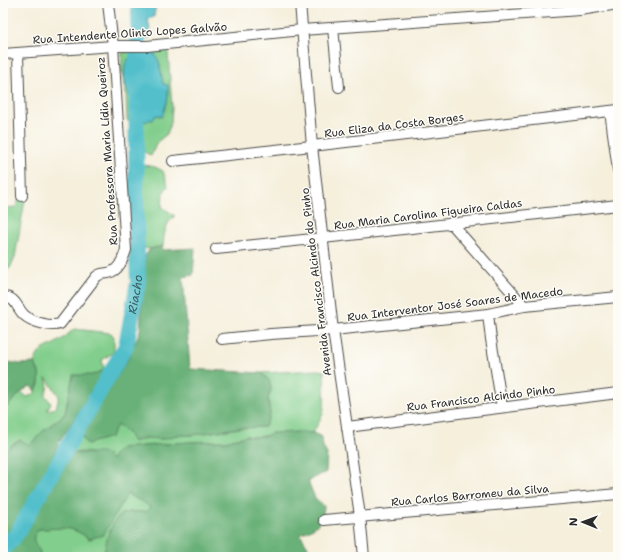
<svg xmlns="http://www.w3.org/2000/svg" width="621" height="560" font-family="'Shantell Sans',sans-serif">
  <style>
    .green { fill: #82ce8c; stroke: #567c5c; fill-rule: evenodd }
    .forest { fill: #69b178; stroke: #4a6e52 }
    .water { fill: #52bfcb; stroke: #3e757b }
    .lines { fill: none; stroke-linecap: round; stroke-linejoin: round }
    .river { stroke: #52bfcb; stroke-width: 16 }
    .minor-casing { stroke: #494846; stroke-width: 12 }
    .minor { stroke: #fff; stroke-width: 10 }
    .labels { text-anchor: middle; stroke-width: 3; stroke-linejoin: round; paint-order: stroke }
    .street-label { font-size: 11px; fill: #2b2b2b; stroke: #fdfcf7 }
    .water-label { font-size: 12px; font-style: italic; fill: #395f63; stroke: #fdfcf7 }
  </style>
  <rect width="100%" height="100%" fill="#fdfcf7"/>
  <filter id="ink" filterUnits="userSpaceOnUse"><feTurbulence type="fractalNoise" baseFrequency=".025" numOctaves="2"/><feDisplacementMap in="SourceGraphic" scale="8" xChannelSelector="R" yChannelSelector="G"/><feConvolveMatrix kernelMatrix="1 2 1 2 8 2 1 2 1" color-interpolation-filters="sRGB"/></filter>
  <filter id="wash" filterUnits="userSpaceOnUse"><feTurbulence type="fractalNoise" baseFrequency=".012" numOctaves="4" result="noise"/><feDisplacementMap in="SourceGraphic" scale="16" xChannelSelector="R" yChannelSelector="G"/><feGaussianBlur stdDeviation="0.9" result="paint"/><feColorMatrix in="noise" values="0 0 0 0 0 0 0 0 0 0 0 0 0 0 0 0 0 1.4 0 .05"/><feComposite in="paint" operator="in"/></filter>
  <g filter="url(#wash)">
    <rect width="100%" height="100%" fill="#f5efdc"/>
    <g class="green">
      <polygon points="159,47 168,52 172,107 171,122 167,134 157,142 151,156 143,151 142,134 127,120 126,94 121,70 122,53 130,50"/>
      <path d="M144 165 155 167 163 171 168 186 163 193 162 207 175 216C165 223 164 234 163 246L150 249 133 246 129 169Z"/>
      <polygon points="19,199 25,200 15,257 10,268 3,274 3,208 16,207"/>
      <path d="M74 329 111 333 114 337V352L102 360 104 370 92 375 67 400 65 414 43 431 30 445 3 454V411L21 392 27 397 34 394 39 385V371L34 363C40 347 46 349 59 341 65 338 69 333 74 329ZM46 378 59 396 56 408 47 410 51 403 45 395 48 387Z"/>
      <path d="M317 370 325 371C323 385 326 400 323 413 321 420 316 427 313 433L303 432 272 433 265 436 252 437 246 436 225 441 189 442 121 448 112 460 109 457 84 452 68 453 73 445 82 437 87 444 117 425 128 433 134 442 145 438 164 439 176 435H192L239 428 264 427 270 414 268 399 271 389 269 380 261 373Z"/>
      <path d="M127 492 130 496 142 500 150 507 147 512C140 512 130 511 124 513 113 517 105 541 105 552L100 557H39L40 552C33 541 30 539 39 529 61 529 70 524 89 539L114 515Z"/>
    </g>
    <g class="forest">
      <polygon points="163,246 162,250 195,248 193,275 183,277 190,369 261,373 269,380 271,389 268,399 270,414 265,427 239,428 192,435 176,435 164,439 145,438 133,442 128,433 117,425 111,437 87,444 82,437 84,429 128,359 140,331 145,256 150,249"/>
      <path d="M3 361 20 364 34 363C40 373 42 380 35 391L30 386 21 392 3 411Z"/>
      <polygon points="104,370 70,426 60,440 50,463 14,527 3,539 3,454 10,446 20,440 30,445 43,431 65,414 73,375 92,375"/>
      <path d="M303 432 313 433 322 437 323 447 327 454 326 472 308 481 315 498 324 506C323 523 316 528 300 534L308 547V557H100L105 552C105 541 113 517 124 513 130 511 140 512 146 512L150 507C142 500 133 499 128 493L108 527 103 535 89 539C70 524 61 529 39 529 30 539 34 541 40 552L39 557H6L33 517 68 453H105L112 460 113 456 121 448 189 442 225 441 246 436 252 437 265 436 272 433Z"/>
    </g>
    <g class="water">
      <polygon points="131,3 156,3 154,17 148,19 151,35 149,38 142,39 136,37 133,30"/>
      <path d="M152 50 159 61 163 84 168 85V98L162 117 156 115 152 121 150 119 146 122C139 114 133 108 133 96H129C129 91 126 89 125 84 122 60 127 54 152 50Z"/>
    </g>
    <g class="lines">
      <path class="river" id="s1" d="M3 550 17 533 126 346 138 282 136 221 137 59 140 3"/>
    </g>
  </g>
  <g filter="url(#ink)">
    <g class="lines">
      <defs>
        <g id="minor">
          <polyline points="300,3 312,146 333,330 360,516 364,557"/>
          <polyline points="333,28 339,87"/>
          <polyline points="18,53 22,196"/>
          <polyline points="3,54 113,46 147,46 302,30 580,10 618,4"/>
          <polyline points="610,111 618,170"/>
          <polyline points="173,161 312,146 618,110"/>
          <polyline points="451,223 524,306"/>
          <polyline points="216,249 323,238 618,205"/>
          <path d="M3 297C16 297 16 307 24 315 32 322 50 327 60 324L96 277C100 273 103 274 108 273 119 271 123 259 126 250L113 46 108 3"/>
          <polyline points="488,314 491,339 502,407"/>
          <polyline points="222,339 271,334 333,330 488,314 524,306 618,297"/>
          <polyline points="347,427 618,393"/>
          <polyline points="324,520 618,494"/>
        </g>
      </defs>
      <use href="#minor" class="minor-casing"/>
      <use href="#minor" class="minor"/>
    </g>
  </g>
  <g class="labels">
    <g class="street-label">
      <text transform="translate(130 33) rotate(-4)" y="4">Rua Intendente Olinto Lopes Galvão</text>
      <text transform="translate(394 125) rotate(-7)" y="4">Rua Eliza da Costa Borges</text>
      <text transform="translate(107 151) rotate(-94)" y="4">Rua Professora Maria Lídia Queiroz</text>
      <text transform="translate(428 214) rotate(-7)" y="4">Rua Maria Carolina Figueira Caldas</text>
      <text transform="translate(316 282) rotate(-97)" y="4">Avenida Francisco Alcindo do Pinho</text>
      <text transform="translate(455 304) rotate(-7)" y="4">Rua Interventor José Soares de Macedo</text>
      <text transform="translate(481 398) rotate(-7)" y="4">Rua Francisco Alcindo Pinho</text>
      <text transform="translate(470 495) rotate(-5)" y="4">Rua Carlos Barromeu da Silva</text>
    </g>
    <g class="water-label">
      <text dy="4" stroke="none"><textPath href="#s1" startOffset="291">Riacho</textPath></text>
    </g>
  </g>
  <rect width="621" height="560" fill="none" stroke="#fdfcf7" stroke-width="16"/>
  <g transform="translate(583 522) rotate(271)" stroke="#fdfcf7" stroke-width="3" paint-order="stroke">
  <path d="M0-3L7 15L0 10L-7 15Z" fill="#2b2b2b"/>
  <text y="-6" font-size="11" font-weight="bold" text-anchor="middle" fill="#2b2b2b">N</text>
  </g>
</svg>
